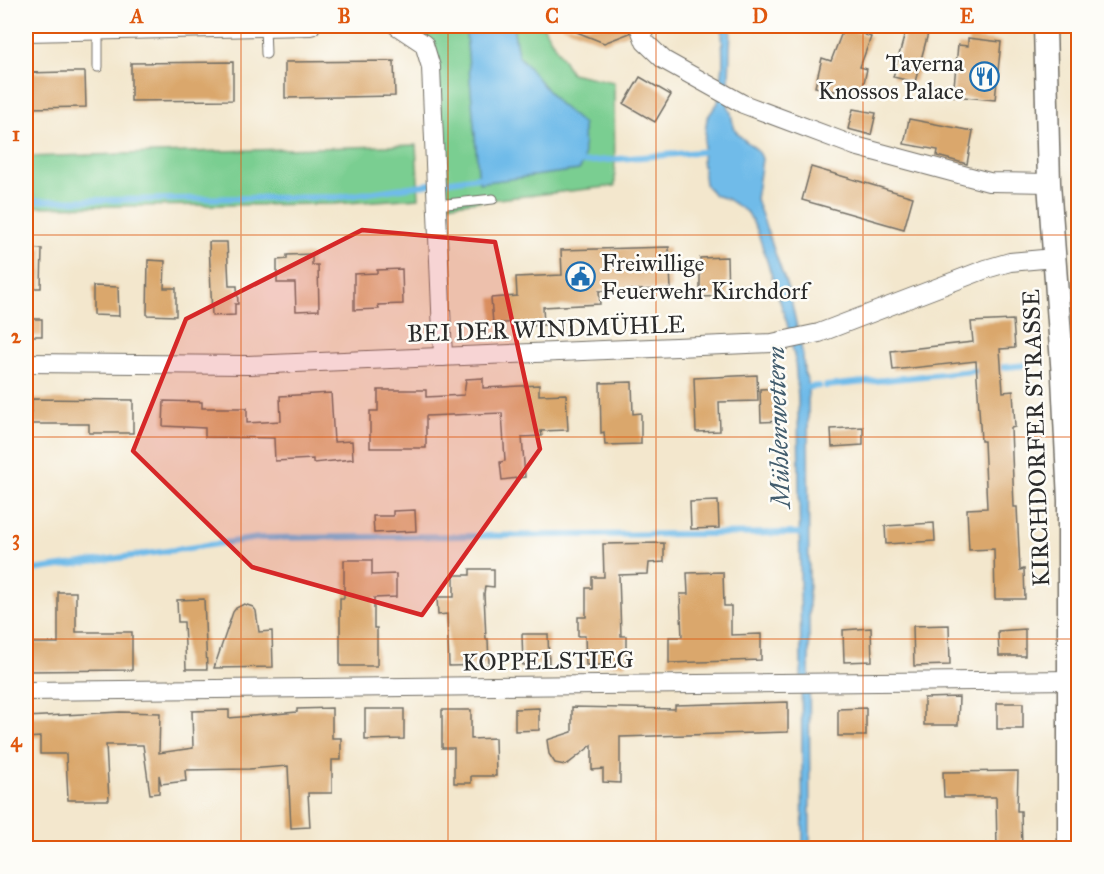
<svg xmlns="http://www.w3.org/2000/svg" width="1104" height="874" font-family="'IM FELL Great Primer',serif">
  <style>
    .green { fill: #7ace91; stroke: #527c5e; stroke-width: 1.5 }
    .water { fill: #70bbe9; stroke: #4e738a; stroke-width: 1.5 }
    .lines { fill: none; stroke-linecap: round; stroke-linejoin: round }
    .stream { stroke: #70bbe9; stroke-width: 6 }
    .building { fill: #daa76c }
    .service-casing { stroke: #716d64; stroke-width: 11 }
    .minor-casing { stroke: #716d64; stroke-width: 20 }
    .tertiary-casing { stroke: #716d64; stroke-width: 25 }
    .service { stroke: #fff; stroke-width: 9 }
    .minor { stroke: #fff; stroke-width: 18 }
    .tertiary { stroke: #fff; stroke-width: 22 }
    .marked { fill: #d62828; fill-opacity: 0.2; stroke: #d62828; stroke-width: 4.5; stroke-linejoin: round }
    .grid { fill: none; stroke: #df570e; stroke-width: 1.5; stroke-opacity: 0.55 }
    .labels { text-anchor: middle; stroke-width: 5; stroke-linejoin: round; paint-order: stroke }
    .poi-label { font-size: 24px; fill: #2b2b2b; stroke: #fdfcf7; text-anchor: end }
    .street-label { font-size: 24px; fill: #2b2b2b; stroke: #fdfcf7 }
    .water-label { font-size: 26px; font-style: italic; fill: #435d6e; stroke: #fdfcf7 }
    .neatline { fill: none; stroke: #df570e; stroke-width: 2 }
    .grid-label { font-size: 20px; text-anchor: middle; font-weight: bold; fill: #df570e }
  </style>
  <rect width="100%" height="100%" fill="#fdfcf7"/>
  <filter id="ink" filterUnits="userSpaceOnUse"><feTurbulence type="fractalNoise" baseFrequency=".0167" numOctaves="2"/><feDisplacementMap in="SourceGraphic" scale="12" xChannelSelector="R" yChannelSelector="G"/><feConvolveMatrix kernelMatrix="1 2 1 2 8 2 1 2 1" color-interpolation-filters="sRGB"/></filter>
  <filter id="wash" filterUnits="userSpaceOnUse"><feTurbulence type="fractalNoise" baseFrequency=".008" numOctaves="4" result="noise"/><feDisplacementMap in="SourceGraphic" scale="24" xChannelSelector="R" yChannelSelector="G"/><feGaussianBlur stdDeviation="1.35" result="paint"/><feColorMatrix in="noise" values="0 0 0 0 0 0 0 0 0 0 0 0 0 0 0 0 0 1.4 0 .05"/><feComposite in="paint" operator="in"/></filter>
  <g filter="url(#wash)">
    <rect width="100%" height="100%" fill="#f3e7cd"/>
    <g class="green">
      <polygon points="410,26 543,26 571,73 614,82 615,186 445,205 437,64"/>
      <polygon points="416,145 419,198 333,204 26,207 26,157"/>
    </g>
    <g class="water">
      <polygon points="475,26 513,26 518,55 558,103 583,124 584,162 579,170 479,183 466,33"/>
      <path d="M722 26H731L728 106C734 115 730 125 738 134 745 143 759 147 762 159L756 199 790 295 803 356 804 373 808 381 810 848H803L798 398 795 360 787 323 757 230 748 213 727 199 714 195 705 184 702 159 707 118 718 103 723 66Z"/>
    </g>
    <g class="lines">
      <g class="stream">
        <polyline points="584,162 711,151"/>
        <polyline points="26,201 341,197 478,177"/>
        <polyline points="995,368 1027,365"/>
        <polyline points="826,386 982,370"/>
        <polyline points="802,388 819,386"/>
        <polyline points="26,571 259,538 804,533"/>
      </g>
    </g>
    <g id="blocks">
      <g class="building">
        <polygon points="562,26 628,26 630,33 604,43"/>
        <polygon points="907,26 930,26 915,82 893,77"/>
        <polygon points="844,27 871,37 860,67 867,69 863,87 840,85 839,92 815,87 822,58 831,61"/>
        <polygon points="968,38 1001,42 995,100 953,96 958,45 968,46"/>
        <polygon points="394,61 395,96 285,98 285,62"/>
        <polygon points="233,62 233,100 131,101 131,63"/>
        <polygon points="66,72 85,72 86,107 26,108 26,73"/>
        <polygon points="640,77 671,95 655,122 624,104"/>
        <polygon points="853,109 876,113 871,135 848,129"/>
        <polygon points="909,119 973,131 967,164 937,156 938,150 904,144"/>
        <polygon points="811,167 913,197 904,229 802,200"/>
        <polygon points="209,242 227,242 229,286 237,286 238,304 235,304 235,315 212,316"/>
        <polygon points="669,247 671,289 599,291 600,304 543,307 544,325 517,327 517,322 493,324 491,298 517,296 516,277 562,275 561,250"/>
        <polygon points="26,248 42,249 41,288 26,288"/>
        <polygon points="312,254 312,265 318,265 319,310 296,311 295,283 277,283 277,260 287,259 287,255"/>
        <polygon points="727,257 728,296 700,297 700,258"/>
        <polygon points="148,260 165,261 164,288 176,288 176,316 147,315"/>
        <polygon points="402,269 403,304 378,305 379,309 354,310 354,274 377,273 377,270"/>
        <polygon points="93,286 118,287 119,316 93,315"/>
        <rect x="26" y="319" width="16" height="17"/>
        <polygon points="1013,320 1015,348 1000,349 1003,392 1013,391 1015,427 1011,428 1014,507 1017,507 1020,570 1024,569 1025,599 995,599 994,549 969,550 967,509 987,508 984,441 981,441 976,361 893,370 891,351 973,342 971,322"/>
        <polygon points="757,375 758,401 719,402 720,431 696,432 694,378"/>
        <polygon points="483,378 483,388 539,385 539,395 566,394 568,430 541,431 542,436 522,437 525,477 502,480 500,462 505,461 502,413 426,416 426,448 370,448 370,411 378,411 378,390 426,390 426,397 464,395 466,379"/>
        <polygon points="632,382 633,414 641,413 641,444 605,445 604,432 601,433 600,383"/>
        <polygon points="782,388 783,421 761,422 760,389"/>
        <polygon points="331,393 334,442 352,441 353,459 313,463 313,459 275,461 274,438 205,437 205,428 163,426 164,401 202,402 202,408 247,408 247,423 281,421 280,396"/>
        <polygon points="32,399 133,400 133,433 89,433 89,424 31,424"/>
        <polygon points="863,427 863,445 832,447 831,429"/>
        <polygon points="718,501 719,528 691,529 690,502"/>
        <polygon points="415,510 416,531 374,533 373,516 393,516 393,511"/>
        <polygon points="934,523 935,541 886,544 885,526"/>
        <polygon points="664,543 664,562 649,563 648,574 619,575 621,636 626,636 626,665 586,665 585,636 578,636 578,617 586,617 586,588 592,588 592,577 604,577 603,544"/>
        <polygon points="344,560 372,560 372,575 396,574 396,597 374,598 374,628 377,628 377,666 340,666 340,598 344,598"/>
        <polygon points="470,569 494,569 494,587 485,586 484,594 486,639 488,639 489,665 449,666 447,614 438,615 437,597 454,597 454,575 470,575"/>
        <polygon points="723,572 724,606 731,606 731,635 761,634 761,660 669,663 669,637 682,637 680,594 688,594 687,573"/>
        <polygon points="58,592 76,592 76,632 132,632 132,670 27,671 27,643 58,643"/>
        <polygon points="204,599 207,669 186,669 184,622 178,622 177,600"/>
        <polygon points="244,604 253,607 256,611 259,632 272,631 273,667 214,668 233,612 236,608"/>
        <polygon points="949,625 950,665 914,666 913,626"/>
        <polygon points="871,628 872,661 844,662 843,630"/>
        <polygon points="1025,629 1025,656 999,656 998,631"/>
        <polygon points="522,634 548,634 549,664 523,665"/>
        <polygon points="959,697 958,725 924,725 924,698"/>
        <polygon points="788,702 788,732 620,737 620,783 603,782 603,769 592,770 592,745 569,763 565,765 555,763 549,754 547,740 572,732 572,707 675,709 675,705"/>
        <rect x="997" y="703" width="26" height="26"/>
        <polygon points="332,708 332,738 341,738 341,760 332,760 332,793 308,793 310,827 291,828 288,766 249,769 185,770 186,781 161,784 159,775 159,793 150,794 143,745 106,745 109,800 68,800 66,754 40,754 40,737 26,738 26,717 120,712 160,713 159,753 193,748 192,711 229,710 229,718 297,712 297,709"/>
        <polygon points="539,708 539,730 515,731 515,709"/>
        <polygon points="866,708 866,736 838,736 838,709"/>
        <polygon points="365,709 404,709 404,739 365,740"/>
        <polygon points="442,710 471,710 471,739 495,738 496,776 471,776 471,783 454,783 454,748 442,748"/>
        <polygon points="1018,771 1017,811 1021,811 1022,849 997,849 996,797 944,797 943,772"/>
      </g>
    </g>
  </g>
  <g filter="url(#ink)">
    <use href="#blocks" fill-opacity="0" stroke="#716d64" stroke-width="1.5"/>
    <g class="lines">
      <defs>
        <g id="service">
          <polyline points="265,26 266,54"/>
          <polyline points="98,67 98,30"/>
          <polyline points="437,205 493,199"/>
        </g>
        <g id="minor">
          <polyline points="397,26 424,44 431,67 443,357"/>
          <polyline points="639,26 645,42 664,60 743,104 855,146 989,182 1049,183"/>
          <polyline points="26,32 311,26"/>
          <polyline points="26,363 248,365 772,343 819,333 986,269 1010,262 1054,258"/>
          <polyline points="26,691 1070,680"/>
        </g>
        <polyline id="tertiary" points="1045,26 1049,183 1063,377 1069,501 1069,848"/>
      </defs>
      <use href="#service" class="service-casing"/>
      <use href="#minor" class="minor-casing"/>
      <use href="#tertiary" class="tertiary-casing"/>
      <use href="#service" class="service"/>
      <use href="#minor" class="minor"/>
      <use href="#tertiary" class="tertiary"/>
    </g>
  </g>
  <path class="marked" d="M362 230 495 242 540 449 422 615 252 567 133 451 186 319Z"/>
  <path class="grid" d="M241 26V848M448 26V848M656 26V848M863 26V848M26 235H1078M26 437H1078M26 639H1078"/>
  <defs>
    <symbol id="restaurant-ring" viewBox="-11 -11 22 22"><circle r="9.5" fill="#fdfcf7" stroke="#1f6fb2" stroke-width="1.5"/><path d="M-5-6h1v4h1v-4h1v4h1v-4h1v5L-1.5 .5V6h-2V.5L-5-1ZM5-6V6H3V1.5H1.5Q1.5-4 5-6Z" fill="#1f6fb2"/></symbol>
    <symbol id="civic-ring" viewBox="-11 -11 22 22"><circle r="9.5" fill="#fdfcf7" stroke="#1f6fb2" stroke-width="1.5"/><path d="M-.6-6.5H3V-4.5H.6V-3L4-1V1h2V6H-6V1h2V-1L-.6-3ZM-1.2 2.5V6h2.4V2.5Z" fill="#1f6fb2"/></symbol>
  </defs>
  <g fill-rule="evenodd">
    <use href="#restaurant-ring" x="968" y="60" width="33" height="33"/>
    <use href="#civic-ring" x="564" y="260" width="33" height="33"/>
  </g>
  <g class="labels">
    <g class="poi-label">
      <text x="964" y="71">Taverna<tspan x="964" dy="28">Knossos Palace</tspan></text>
      <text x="601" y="271" text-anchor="start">Freiwillige<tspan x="601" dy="28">Feuerwehr Kirchdorf</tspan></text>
    </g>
    <g class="street-label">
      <text transform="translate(546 329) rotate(-2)" y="8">BEI DER WINDMÜHLE</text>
      <text transform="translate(1036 438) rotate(-92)" y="8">KIRCHDORFER STRASSE</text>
      <text transform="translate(548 661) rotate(-1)" y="8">KOPPELSTIEG</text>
    </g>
    <g class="water-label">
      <text transform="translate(778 427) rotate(-92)" y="9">Mühlenwettern</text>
    </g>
  </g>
  <rect width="1104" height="874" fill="none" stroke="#fdfcf7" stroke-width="66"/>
  <rect x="33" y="33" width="1038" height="808" class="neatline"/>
  <g class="grid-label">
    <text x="137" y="23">A</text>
    <text x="344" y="23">B</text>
    <text x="552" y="23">C</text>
    <text x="760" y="23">D</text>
    <text x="967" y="23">E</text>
    <text x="16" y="141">1</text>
    <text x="16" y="343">2</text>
    <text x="16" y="545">3</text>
    <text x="16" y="747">4</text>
  </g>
</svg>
